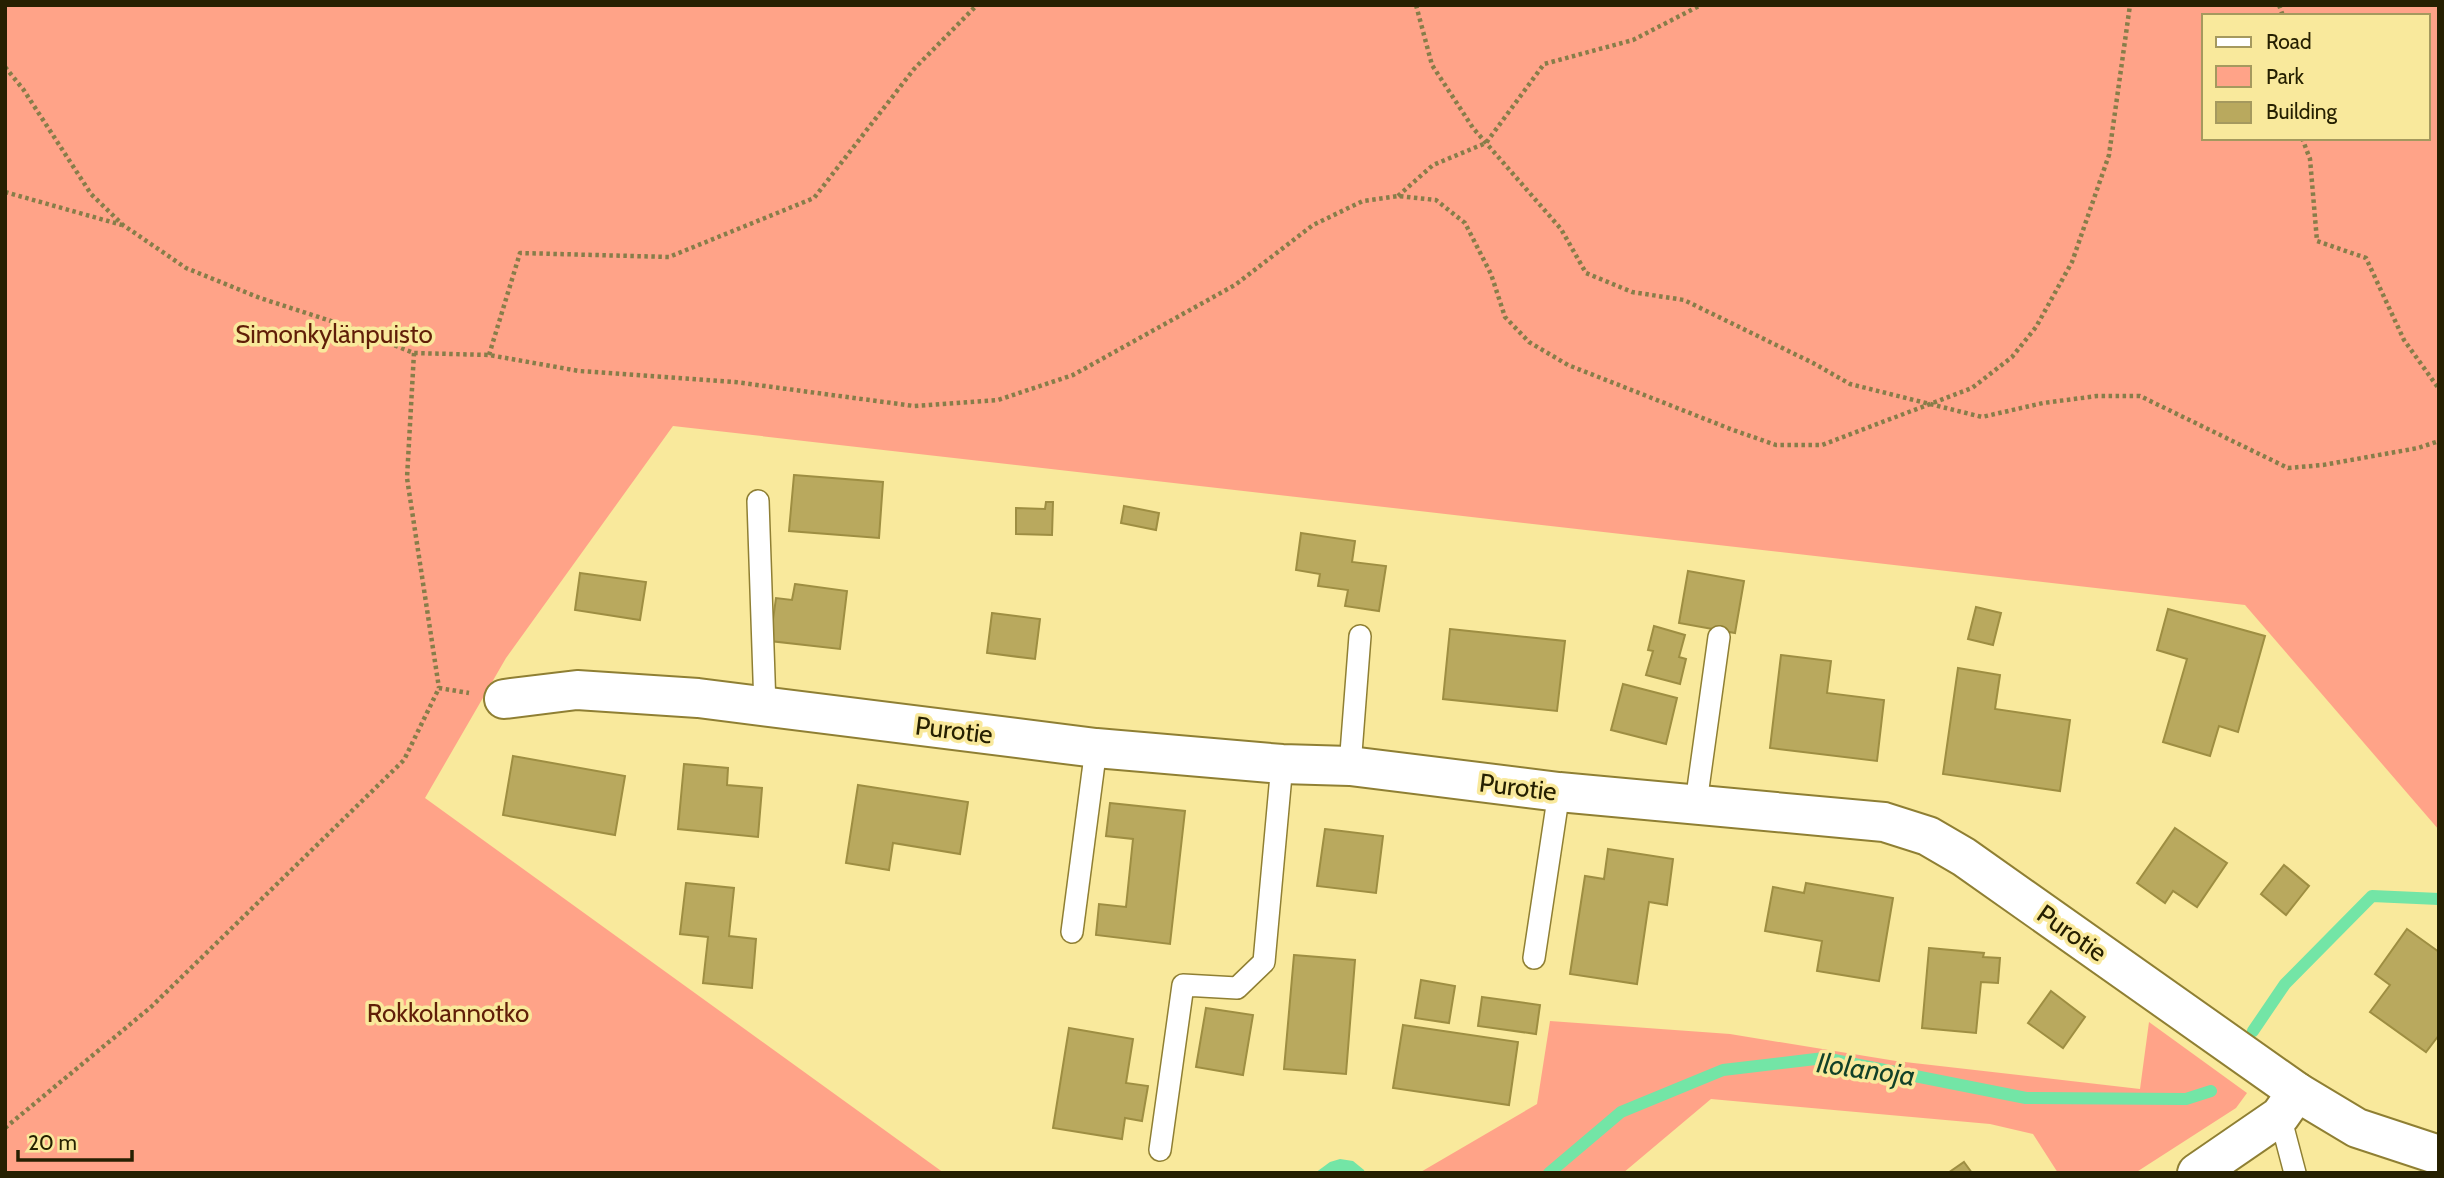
<svg xmlns="http://www.w3.org/2000/svg" width="2444" height="1178" font-family="Cabin,sans-serif">
  <style>
    .green { fill: #ffa388; fill-rule: evenodd }
    .water { fill: #73e5a6 }
    .lines { fill: none; stroke-linecap: round; stroke-linejoin: round }
    .stream { stroke: #73e5a6; stroke-width: 12 }
    .building { fill: #b9a95e; stroke: #9e8e42; stroke-width: 2 }
    .lane-casing { stroke: #8f7f33; stroke-width: 24 }
    .street-casing { stroke: #8f7f33; stroke-width: 42 }
    .path { stroke: #877d49; stroke-width: 4.5; stroke-dasharray: 3.5 3.5; stroke-linecap: butt }
    .lane { stroke: #fff; stroke-width: 21 }
    .street { stroke: #fff; stroke-width: 38 }
    .labels { text-anchor: middle; stroke-width: 7; stroke-linejoin: round; paint-order: stroke }
    .park-label { font-size: 26px; fill: #601e08; stroke: #f9e99c }
    .street-label { font-size: 26px; fill: #262001; stroke: #f9e99c }
    .water-label { font-size: 28px; font-style: italic; fill: #114129; stroke: #f9e99c }
  </style>
  <rect width="100%" height="100%" fill="#f9e99c"/>
  <g class="green">
    <path d="M5 5H2439V830L2245 605 673 426 506 658 425 798 944 1173H5ZM2204 16H2428V138H2204Z"/>
    <polygon points="1550,1021 1730,1034 1896,1061 2140,1089 2149,1022 2247,1093 2236,1108 2135,1173 2058,1173 2033,1134 1990,1124 1711,1099 1623,1173 1419,1173 1537,1104"/>
  </g>
  <polygon class="water" points="1340,1159 1353,1161 1364,1170 1365,1173 1315,1173 1330,1162"/>
  <g class="lines">
    <g class="stream">
      <polyline points="2253,1031 2285,984 2372,896 2439,899"/>
      <polyline points="1549,1173 1621,1112 1723,1070 1824,1058 2026,1098 2186,1099 2211,1091"/>
    </g>
  </g>
  <g class="building">
    <polygon points="794,475 883,482 879,538 789,531"/>
    <polygon points="1046,502 1053,502 1052,535 1016,534 1016,508 1045,509"/>
    <polygon points="1124,506 1159,513 1156,530 1121,523"/>
    <polygon points="1301,533 1355,541 1352,562 1386,566 1379,611 1345,606 1348,590 1318,586 1320,574 1296,570"/>
    <polygon points="1688,571 1744,581 1735,633 1679,623"/>
    <polygon points="580,573 646,582 640,620 575,610"/>
    <polygon points="795,584 847,591 840,649 770,641 776,598 792,600"/>
    <polygon points="1976,607 2001,613 1993,645 1968,639"/>
    <polygon points="2168,609 2265,636 2238,732 2219,726 2210,756 2163,742 2187,659 2157,650"/>
    <polygon points="992,613 1040,619 1035,659 987,653"/>
    <polygon points="1654,626 1685,635 1679,657 1686,659 1680,684 1646,675 1653,651 1648,650"/>
    <polygon points="1450,629 1565,641 1557,711 1443,699"/>
    <polygon points="1781,655 1831,661 1827,693 1884,700 1877,761 1770,748"/>
    <polygon points="1958,668 2000,675 1995,709 2070,720 2060,791 1943,774"/>
    <polygon points="1623,684 1677,698 1666,744 1611,730"/>
    <polygon points="513,756 625,776 615,835 503,815"/>
    <polygon points="684,764 728,768 727,785 762,788 758,837 678,829"/>
    <polygon points="858,785 968,802 960,854 893,843 889,870 846,863"/>
    <polygon points="1110,803 1185,811 1170,944 1096,935 1099,904 1126,907 1133,839 1106,836"/>
    <polygon points="2175,828 2227,863 2197,907 2173,891 2165,903 2137,883"/>
    <polygon points="1325,829 1383,836 1376,893 1317,886"/>
    <polygon points="1608,849 1673,859 1667,905 1649,902 1637,984 1570,974 1585,876 1604,879"/>
    <polygon points="2284,865 2309,886 2286,915 2261,894"/>
    <polygon points="686,883 734,888 729,936 756,939 752,988 703,983 708,937 680,934"/>
    <polygon points="1806,883 1893,898 1879,981 1817,971 1822,941 1765,931 1773,887 1804,893"/>
    <polygon points="2407,929 2439,952 2439,1035 2426,1052 2370,1012 2390,985 2375,974"/>
    <polygon points="1929,948 1984,953 1983,957 2000,958 1998,983 1981,982 1976,1033 1922,1028"/>
    <polygon points="1294,955 1355,960 1346,1074 1284,1069"/>
    <polygon points="1421,980 1455,986 1449,1023 1415,1018"/>
    <polygon points="2051,991 2085,1017 2063,1048 2028,1023"/>
    <polygon points="1482,997 1540,1005 1536,1034 1478,1026"/>
    <polygon points="1206,1008 1253,1015 1243,1075 1196,1067"/>
    <polygon points="1403,1025 1518,1042 1509,1105 1393,1088"/>
    <polygon points="1069,1028 1133,1039 1126,1083 1148,1086 1142,1121 1125,1118 1122,1139 1053,1128"/>
    <polygon points="1964,1162 1972,1173 1948,1173"/>
  </g>
  <g class="lines">
    <defs>
      <g id="lane">
        <polyline points="758,501 765,707"/>
        <polyline points="1350,766 1360,636"/>
        <polyline points="1696,803 1719,637"/>
        <polyline points="1072,932 1096,748"/>
        <polyline points="1534,958 1559,792"/>
        <polyline points="2280,1116 2295,1173"/>
        <polyline points="1160,1150 1183,985 1237,988 1264,962 1282,764"/>
      </g>
      <g id="street">
        <polyline points="504,699 577,690 698,698 1096,748 1282,764 1350,766 1559,792 1884,822 1928,836 1964,857 2297,1092 2357,1128 2439,1155"/>
        <polyline points="2197,1173 2280,1116 2297,1092"/>
      </g>
    </defs>
    <use href="#lane" class="lane-casing"/>
    <use href="#street" class="street-casing"/>
    <g class="path">
      <polyline points="1416,5 1432,65 1473,128 1561,229 1586,273 1632,292 1684,300 1813,363 1850,384 1982,417 2043,403 2097,396 2140,396 2288,468 2323,465 2418,448 2439,441"/>
      <polyline points="2279,5 2283,16"/>
      <polyline points="5,67 23,89 91,194 123,225 186,268 260,298 334,322 414,353 489,355 579,371 735,382 914,406 998,400 1073,375 1235,285 1313,225 1363,201 1398,196 1436,200 1465,223 1491,274 1505,317 1529,342 1568,365 1733,430 1776,445 1822,445 1972,388 2012,357 2036,327 2072,262 2109,155 2130,5"/>
      <polyline points="2302,138 2310,159 2317,241 2366,258 2404,340 2439,389"/>
      <polyline points="5,192 122,225"/>
      <polyline points="1398,196 1433,165 1486,143 1544,64 1633,40 1701,5"/>
      <polyline points="414,353 407,478 439,688"/>
      <polyline points="489,355 520,253 669,257 814,198 914,69 977,5"/>
      <polyline points="5,1128 151,1007 404,760 439,688 469,693"/>
    </g>
    <use href="#lane" class="lane"/>
    <use href="#street" class="street"/>
  </g>
  <g class="labels">
    <g class="park-label">
      <text x="334" y="343">Simonkylänpuisto</text>
      <text x="448" y="1022">Rokkolannotko</text>
    </g>
    <g class="street-label">
      <text transform="translate(954 730) rotate(7)" y="9">Purotie</text>
      <text transform="translate(1518 787) rotate(7)" y="9">Purotie</text>
      <text transform="translate(2072 933) rotate(35)" y="9">Purotie</text>
    </g>
    <g class="water-label">
      <text transform="translate(1866 1069) rotate(8)" y="10">Ilolanoja</text>
    </g>
  </g>
  <rect width="2444" height="1178" fill="none" stroke="#262001" stroke-width="14"/>
  <rect x="2202" y="14" width="228" height="126" fill="#f9e99c" stroke="#a5995e" stroke-width="2"/>
  <rect x="2216" y="37" width="35" height="10" fill="#ffffff" stroke="#a5995e" stroke-width="2"/>
  <text x="2266" y="49" font-size="21" fill="#262001">Road</text>
  <rect x="2216" y="66" width="35" height="21" fill="#ffa388" stroke="#a5995e" stroke-width="2"/>
  <text x="2266" y="84" font-size="21" fill="#262001">Park</text>
  <rect x="2216" y="102" width="35" height="21" fill="#b9a95e" stroke="#a5995e" stroke-width="2"/>
  <text x="2266" y="119" font-size="21" fill="#262001">Building</text>
  <path d="M18 1150v10h114v-10" fill="none" stroke="#262001" stroke-width="3.5"/>
  <text x="28" y="1150" font-size="21" fill="#262001" stroke="#f9e99c" stroke-width="5" paint-order="stroke">20 m</text>
</svg>
